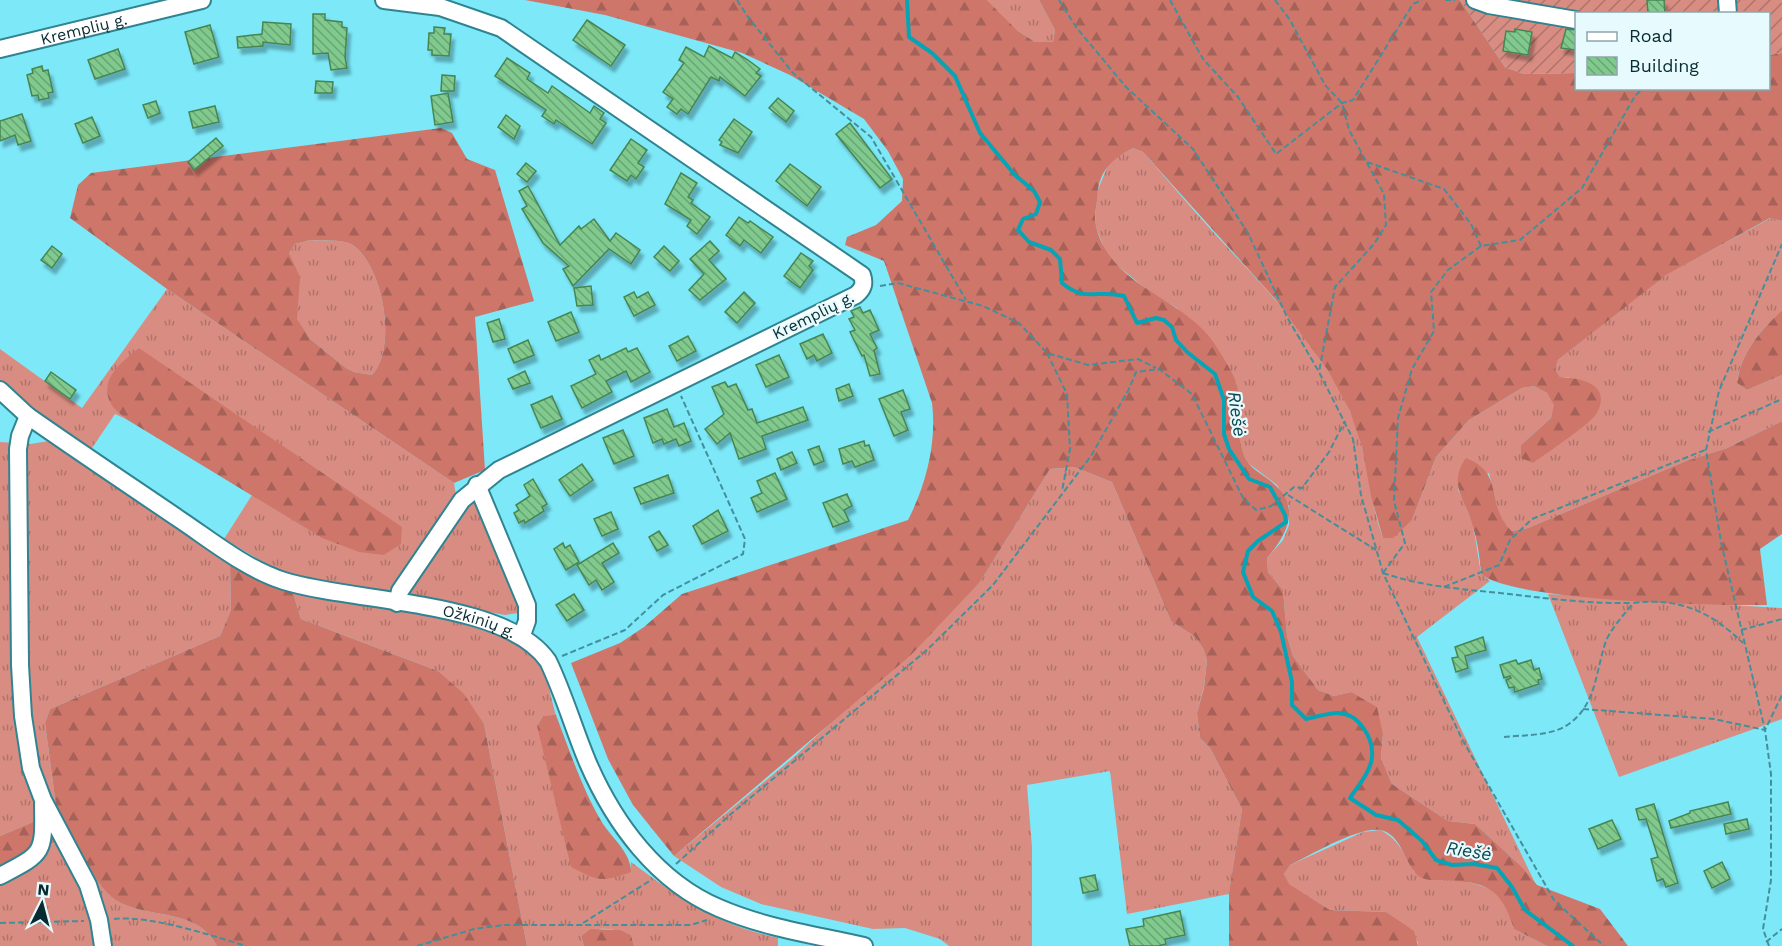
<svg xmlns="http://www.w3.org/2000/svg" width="1782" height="946" font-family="'Work Sans',sans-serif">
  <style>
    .grass { fill: url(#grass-tufts) }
    .forest { fill: url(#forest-firs); fill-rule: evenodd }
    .garden { fill: url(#garden-furrows) }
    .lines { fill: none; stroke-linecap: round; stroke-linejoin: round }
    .stream { stroke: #05a5b7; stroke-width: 4 }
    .building { fill: url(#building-back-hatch); stroke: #468552; stroke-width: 1.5; filter: url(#shadow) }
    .street-casing { stroke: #308491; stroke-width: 20 }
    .path { stroke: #458f9a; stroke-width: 2; stroke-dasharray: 6 3; stroke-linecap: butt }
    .street { stroke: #fff; stroke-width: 16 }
    .labels { text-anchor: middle; stroke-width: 4.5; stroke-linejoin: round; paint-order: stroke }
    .street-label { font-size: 16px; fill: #072b30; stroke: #e7fafd }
    .water-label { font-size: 18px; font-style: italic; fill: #0e474f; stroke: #e7fafd }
  </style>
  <defs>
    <pattern id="grass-tufts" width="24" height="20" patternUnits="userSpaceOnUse" patternTransform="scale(1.5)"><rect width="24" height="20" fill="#d98d82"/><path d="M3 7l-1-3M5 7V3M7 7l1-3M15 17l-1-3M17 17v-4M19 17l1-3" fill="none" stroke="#ae736b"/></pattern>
    <pattern id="forest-firs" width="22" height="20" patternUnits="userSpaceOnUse" patternTransform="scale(1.5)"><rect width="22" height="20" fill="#cf766a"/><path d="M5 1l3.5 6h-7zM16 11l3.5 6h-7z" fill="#a66158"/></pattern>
    <pattern id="garden-furrows" width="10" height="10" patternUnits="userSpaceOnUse" patternTransform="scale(1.5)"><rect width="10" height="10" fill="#d98d82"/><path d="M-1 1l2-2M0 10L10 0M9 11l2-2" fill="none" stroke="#ae736b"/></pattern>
    <pattern id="building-back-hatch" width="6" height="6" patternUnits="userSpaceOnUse" patternTransform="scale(1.5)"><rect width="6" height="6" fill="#81ca8d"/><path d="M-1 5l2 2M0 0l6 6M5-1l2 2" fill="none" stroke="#68a474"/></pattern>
    <filter id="shadow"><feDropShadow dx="3.5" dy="6" stdDeviation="1.5" flood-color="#0004"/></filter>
  </defs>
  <rect width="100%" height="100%" fill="#7ce8f8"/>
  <g class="grass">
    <polygon points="987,0 1039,0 1055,30 1053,42 1035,42 1018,31"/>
    <path d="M1133 148 1143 152C1167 179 1190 207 1215 234 1264 287 1320 343 1350 411 1368 451 1368 497 1383 538L1412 520 1436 457 1469 420 1522 388 1534 386 1547 393 1555 405 1551 418 1521 445 1533 463 1569 377H1560L1555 369 1558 360 1665 275 1771 218 1782 221V310C1761 330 1740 353 1737 383L1747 390 1782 375V421L1727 448 1686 461 1528 528 1512 531 1500 519 1489 473 1458 489 1473 524 1481 574 1490 581 1417 637 1536 885 1522 867 1475 824 1448 821 1392 784 1381 758 1383 734 1351 692 1334 696 1318 690 1293 656 1287 636 1283 590 1268 572 1267 558 1283 540 1289 525V506L1277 485 1248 463 1238 442 1237 384 1177 308 1150 292 1108 258 1095 225 1097 192 1110 160Z"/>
    <path d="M310 240C322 241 341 239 351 244 383 263 398 348 372 375L354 372 346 368 310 339 296 319 297 302 289 253 295 244Z"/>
    <polygon points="167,289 454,483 456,495 388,595 298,578 277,570 224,539 252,495 322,538 110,403 126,419 115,414 90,451 23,402 0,380 0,349 82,408"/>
    <polygon points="56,440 230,564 231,610 220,636 50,709 45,723 56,806 47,816 0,836 0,442 30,444"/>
    <polygon points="1074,467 1112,482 1171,621 1194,636 1203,648 1207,660 1204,687 1197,713 1200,738 1210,748 1242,809 1229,894 1127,914 1110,771 1027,785 1032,847 1032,946 949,946 940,939 905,928 873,929 761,904 721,887 674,856 793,758 980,582 1050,469"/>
    <polygon points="475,500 520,608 518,613 505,615 407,597 408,588 453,519"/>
    <path d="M293 593C350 603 505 618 540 663 547 673 552 703 556 715L543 716 537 726 630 872 631 862C681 899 715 924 778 938V946H634L631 935C615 928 596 925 581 936L584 946H527L484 724 438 671 301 619Z"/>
    <polygon points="1548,594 1782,608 1782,719 1619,777"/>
    <path d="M1380 830C1398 838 1405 855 1414 872 1436 877 1476 880 1495 892 1506 898 1511 918 1514 929L1547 946H1418V942L1386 912 1330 910 1288 884 1284 874 1290 865 1363 832Z"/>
    <path d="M62 840 78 846C90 865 101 895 123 904 154 918 199 910 217 946H0V866Z"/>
  </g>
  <g class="forest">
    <path d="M525 0H987L1018 31 1035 42H1053L1055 30 1039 0H1460L1505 67 1524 74 1576 73V88H1768L1769 55 1782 53V221L1770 218 1666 275 1558 360 1555 369 1560 377C1581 378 1612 384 1597 413 1591 424 1545 454 1533 463L1521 458V445L1551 418 1554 405 1547 393 1534 386 1522 388 1469 420 1436 457 1412 520 1393 538H1383L1371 496 1362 447 1350 411 1327 369 1276 300 1143 152 1133 148C1110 160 1098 172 1097 200 1096 208 1094 219 1096 227 1112 290 1188 297 1218 349 1224 359 1234 374 1237 385 1242 411 1233 436 1247 461 1252 470 1266 476 1274 484 1302 508 1286 536 1267 558L1268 572 1283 590 1287 636 1293 656 1318 690 1334 696 1351 692 1377 707 1383 734 1381 758 1392 784 1448 821 1475 824 1522 867 1537 885 1600 909 1628 946H1547L1514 929C1501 887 1486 882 1443 880 1436 880 1426 881 1420 877 1404 866 1403 834 1380 830 1357 827 1311 855 1290 865L1284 874 1289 884 1330 910 1386 912 1414 931 1418 946H1229V893L1242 809 1210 748 1200 738 1197 713 1204 688 1207 660 1203 648 1194 636 1171 621 1112 482 1074 467 1050 469 980 582 911 655 674 856 633 805 608 759 571 663 620 643 644 627 682 594 908 520C926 485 937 442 932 403L884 261 845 245 847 237 876 225 902 201 903 179 888 151 864 119 790 75 742 53 605 15Z"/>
    <path d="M441 128 452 133 467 159 495 170 534 301 475 317 485 470 454 483 167 289 70 218 78 185 91 173ZM310 240C322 241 341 239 351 244 383 263 398 348 372 375L354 372 346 368 310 339 297 319 300 277 289 253 295 244Z"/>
    <path d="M1782 310V375L1747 390 1737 383C1740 353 1761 330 1782 310Z"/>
    <path d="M139 348 402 527 401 544 384 555 359 552 322 538 126 419C122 415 112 408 110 402 99 378 123 361 139 348Z"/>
    <path d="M1782 421V534L1760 549 1767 605C1717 606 1512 601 1481 574 1480 558 1477 539 1472 523 1464 498 1448 483 1466 458 1506 473 1484 505 1512 531L1528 528 1686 461 1727 448Z"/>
    <path d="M230 564 250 576 293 593 301 619 438 671 464 694 484 724 527 946H217C199 910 154 918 123 904 101 895 89 865 78 846L61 840 0 866V836L47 816 56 806 45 723 50 709 220 636 231 610Z"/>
    <path d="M556 715C570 752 583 791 603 824 613 839 631 853 631 872 601 883 598 881 571 867L537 726 543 716Z"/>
    <polygon points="591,929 620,930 631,935 634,946 584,946 581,936"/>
  </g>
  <polygon class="garden" points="1460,0 1782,0 1782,53 1769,55 1768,14 1576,14 1576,73 1524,74 1505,67"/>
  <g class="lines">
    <path class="stream" d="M907 0 909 37 932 53 955 76 980 133 1015 175 1034 191 1040 202 1036 214 1023 219 1018 230 1029 242 1051 250 1060 259 1062 283C1086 303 1097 289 1124 296L1137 323 1156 318 1164 320 1172 327 1176 340 1187 352 1215 374 1224 400V434L1229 449 1249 479 1270 487 1285 515 1286 522 1258 541 1248 551 1243 572 1253 597 1272 611 1281 632 1292 682V705L1306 719C1316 717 1328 713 1338 713 1358 713 1374 738 1372 757 1371 771 1358 786 1350 798L1376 815 1398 820 1422 841 1436 860 1452 865 1474 864 1497 868 1512 887 1525 910 1573 946"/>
  </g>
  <g class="building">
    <polygon points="1647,0 1664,0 1665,14 1648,14"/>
    <polygon points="313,14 325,14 325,20 342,22 342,27 347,28 345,57 347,68 331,70 328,53 313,54"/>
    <polygon points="587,20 625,45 611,66 573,40"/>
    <polygon points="263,22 291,24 290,45 263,42 263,46 238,48 237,37 262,34"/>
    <polygon points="210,25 219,57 194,64 185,32"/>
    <polygon points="434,27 445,28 444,34 451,34 449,56 432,55 432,50 428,50 429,33 434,33"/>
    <polygon points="1515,29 1532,32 1528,55 1503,51 1506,31 1515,32"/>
    <polygon points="1566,29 1576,30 1575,50 1561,48"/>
    <polygon points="709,46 732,58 735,52 748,60 760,69 756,73 761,76 745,96 720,77 719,81 711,77 688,114 681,109 677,114 667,107 673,99 663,92 684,63 679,60 686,47 704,57"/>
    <polygon points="118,49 125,69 95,79 88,60"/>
    <polygon points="507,58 530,73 527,79 548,93 552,86 590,113 594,106 604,113 600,119 606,123 592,144 556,120 554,124 542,116 546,110 495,76"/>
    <polygon points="42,66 43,71 48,70 53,92 48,93 49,98 39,100 38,95 32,96 27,75 33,73 32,69"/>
    <polygon points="442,75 455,76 454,91 441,91"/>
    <polygon points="316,81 333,82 332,93 315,93"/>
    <polygon points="448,93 453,122 435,125 431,96"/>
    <polygon points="778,98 794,111 786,122 769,108"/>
    <polygon points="156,101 160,113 148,118 143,105"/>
    <polygon points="215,106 219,122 193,128 189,112"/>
    <polygon points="22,114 31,141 18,145 15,135 0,141 0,121"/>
    <polygon points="506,115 520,126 514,139 498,127"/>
    <polygon points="92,117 100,136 83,143 75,124"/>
    <polygon points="734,119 752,132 738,153 720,145 722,142 719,140"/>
    <polygon points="850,123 892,179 880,188 836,134"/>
    <polygon points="216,138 223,146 194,170 188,162"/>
    <polygon points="631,139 647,150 638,163 644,167 636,179 631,175 627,181 610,170"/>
    <polygon points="526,163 536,171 527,182 517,174"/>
    <polygon points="790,164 821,187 807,206 776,181"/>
    <polygon points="681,173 697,183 688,197 693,200 691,203 710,217 697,234 687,226 691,220 665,204"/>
    <polygon points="528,186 560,245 579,226 581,229 594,219 610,241 616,233 640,250 631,264 609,249 573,286 563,269 569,266 543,243 522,209 527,206 519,191"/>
    <polygon points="739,217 748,223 750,221 773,237 761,253 744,240 740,246 726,235"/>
    <polygon points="710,241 719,251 709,260 726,279 700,300 689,290 704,274 690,259"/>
    <polygon points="52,246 62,254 52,268 41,260"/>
    <polygon points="664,246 679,261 670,271 654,257"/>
    <polygon points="801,253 813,261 809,266 813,270 800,288 784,276"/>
    <polygon points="591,286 593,305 577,306 574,288"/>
    <polygon points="634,292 637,298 648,292 655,305 634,316 624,297"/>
    <polygon points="744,292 755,303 737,323 725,312"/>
    <polygon points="860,307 863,313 870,310 879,330 870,334 877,348 874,350 880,374 870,376 864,355 862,356 850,332 855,330 849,319 854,317 851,311"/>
    <polygon points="571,312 579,332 556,341 548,322"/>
    <polygon points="499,319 505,339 493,342 487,323"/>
    <polygon points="823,334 832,353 817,361 814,355 807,359 800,344"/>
    <polygon points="688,336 696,351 677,361 669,346"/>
    <polygon points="528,340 534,355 514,363 508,349"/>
    <polygon points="626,348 628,352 637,348 650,372 631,382 626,371 606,381 612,392 582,408 571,386 596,374 589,360 599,355 601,360"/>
    <polygon points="779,355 789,377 766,387 756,365"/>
    <polygon points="525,371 530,383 513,389 508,379"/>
    <polygon points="51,372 76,390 70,399 45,381"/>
    <polygon points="725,382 728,387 736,384 748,410 752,409 757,423 803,407 808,420 762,436 766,449 739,459 730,433 717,444 705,429 724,414 712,387"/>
    <polygon points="849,384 853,396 839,401 836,389"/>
    <polygon points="903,390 910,409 901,412 908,430 894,436 879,399"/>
    <polygon points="552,396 562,419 541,428 531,405"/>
    <polygon points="667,409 674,427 684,423 691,441 679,446 676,439 664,444 662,439 653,443 644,418"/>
    <polygon points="623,430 634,456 614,464 603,438"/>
    <polygon points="864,441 865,446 869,445 874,460 855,467 852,461 843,464 839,449"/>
    <polygon points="819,446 824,461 814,465 808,450"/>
    <polygon points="792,452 797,463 781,470 777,459"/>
    <polygon points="582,464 593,480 570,496 559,480"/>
    <polygon points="775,473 787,499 757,512 751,498 762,493 757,481"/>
    <polygon points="668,475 674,493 641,504 634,488"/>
    <polygon points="533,479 547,504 542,507 544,511 525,523 524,520 519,523 514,513 519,510 516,505 530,496 524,485"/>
    <polygon points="847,494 852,506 844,510 849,521 833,527 823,503"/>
    <polygon points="718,510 728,531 702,544 693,526"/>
    <polygon points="611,512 618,529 602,536 594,519"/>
    <polygon points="659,531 668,545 657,551 649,537"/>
    <polygon points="563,543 565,548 570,545 579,562 566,570 554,549"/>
    <polygon points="613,543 619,553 602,563 614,582 602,590 596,580 589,585 577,565"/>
    <polygon points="574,594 584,610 567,621 556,605"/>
    <polygon points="1483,637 1486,650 1465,656 1468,668 1456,672 1452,658 1458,657 1455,647"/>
    <polygon points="1516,660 1518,664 1531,660 1534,670 1539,668 1542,679 1538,680 1539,684 1515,692 1514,687 1509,688 1506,680 1511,678 1510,676 1504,678 1500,665"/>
    <polygon points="1728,802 1731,814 1671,828 1669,821 1690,813 1690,811"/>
    <polygon points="1654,804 1678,883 1666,887 1663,879 1657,881 1651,859 1658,857 1646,819 1639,820 1636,809"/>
    <polygon points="1747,819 1749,829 1726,834 1724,824"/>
    <polygon points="1612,820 1621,839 1598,849 1589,829"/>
    <polygon points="1722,862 1730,879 1712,888 1704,871"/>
    <polygon points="1095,875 1098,890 1083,893 1080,878"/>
    <polygon points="1180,911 1185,935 1165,939 1166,944 1158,946 1130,946 1126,929 1144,926 1143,919"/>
  </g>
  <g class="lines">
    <defs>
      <g id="street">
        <path d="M384 0 440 7 501 28 862 275C865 284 863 289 856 295L499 470 462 500 400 591 397 603"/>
        <polyline points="1475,0 1489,5 1576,20"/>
        <polyline points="1727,0 1728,14"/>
        <path id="s1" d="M0 49 202 0"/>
        <path id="s2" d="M0 390 28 416C78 451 129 485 179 519 212 541 246 569 284 581 355 603 506 600 548 661 564 694 574 730 588 763 614 823 657 882 719 908 765 928 816 935 864 946"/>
        <polyline points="28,416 20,436 18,449 20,665 23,716 31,768 43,800 88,885 99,920 103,946"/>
        <polyline points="477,485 527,605 527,621 522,635"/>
        <path d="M0 876C44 853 44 854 43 804"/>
      </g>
    </defs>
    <use href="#street" class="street-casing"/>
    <g class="path">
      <polyline points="737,0 748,17 793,73 871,137 966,300"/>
      <polyline points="1059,0 1076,27 1126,87 1193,149 1248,233 1287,317 1319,372 1353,439 1361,495 1383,573 1462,739 1554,900 1604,946"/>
      <polyline points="1170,0 1203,59 1238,97 1276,154 1342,103 1353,100 1413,4 1422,0"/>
      <polyline points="1275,0 1290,20 1325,85 1342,103 1349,130 1384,194 1386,225 1374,244 1335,287 1319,372"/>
      <polyline points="1445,0 1455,0"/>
      <polyline points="1367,162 1444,189 1471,224 1481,246"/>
      <polyline points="880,286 898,283 983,306 1019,323 1047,353 1088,365 1138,359 1156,368"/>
      <polyline points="1047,353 1067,394 1070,449 1062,491"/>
      <polyline points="1708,432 1782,399"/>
      <polyline points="1288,495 1376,550"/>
      <polyline points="1383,573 1405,543 1394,501 1398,418 1412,369 1434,331 1431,292 1448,270 1481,246 1520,240 1582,188 1635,96 1643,88"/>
      <path d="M1383 573C1420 586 1460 589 1500 593 1544 598 1588 604 1632 603"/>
      <polyline points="1444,587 1499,565 1510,540 1532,519 1705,450"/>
      <polyline points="1741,630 1782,619"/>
      <polyline points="562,656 625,630 663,595 743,554 745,539 681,396"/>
      <polyline points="1583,709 1714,719 1765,730 1782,695"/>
      <path d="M1504 737C1523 735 1547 736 1564 727 1597 708 1595 672 1606 641 1612 627 1624 615 1633 603 1679 597 1711 612 1743 643"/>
      <polyline points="676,864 731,814 927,650 993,585 1091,456 1129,389 1136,372 1159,369 1192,394 1243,498 1256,510 1271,506 1294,487 1302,488 1329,452 1345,421"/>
      <path d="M114 919C150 915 210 935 246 946"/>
      <polyline points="0,923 84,921"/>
      <polyline points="583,923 651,880"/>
      <polyline points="1766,942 1782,929"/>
      <polyline points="417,946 474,929 504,925 691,925 707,920"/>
      <polyline points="1769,946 1763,929 1771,880 1771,774 1765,730 1721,542 1706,450 1719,391 1782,244"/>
    </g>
    <use href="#street" class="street"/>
  </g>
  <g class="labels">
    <g class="street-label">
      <text dy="6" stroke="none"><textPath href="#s1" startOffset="86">Kremplių g.</textPath></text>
      <text transform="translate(813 315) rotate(-26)" y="6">Kremplių g.</text>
      <text dy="6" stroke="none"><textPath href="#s2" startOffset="543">Ožkinių g.</textPath></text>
    </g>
    <g class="water-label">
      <text transform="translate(1237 414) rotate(82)" y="6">Riešė</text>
      <text transform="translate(1469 851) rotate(9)" y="6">Riešė</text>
    </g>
  </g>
  <rect x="1575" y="12" width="195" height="78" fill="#e7fafd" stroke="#8da7ab" stroke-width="1.5"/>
  <rect x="1587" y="32" width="30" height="9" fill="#ffffff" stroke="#8da7ab" stroke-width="1.5"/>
  <text x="1629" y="42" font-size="18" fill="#072b30">Road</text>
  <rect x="1587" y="57" width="30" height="18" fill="url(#building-back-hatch)" stroke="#8da7ab" stroke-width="1.5"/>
  <text x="1629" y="72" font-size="18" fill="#072b30">Building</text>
  <g transform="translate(42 904) rotate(6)" stroke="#e7fafd" stroke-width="4.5" paint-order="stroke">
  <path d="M0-4.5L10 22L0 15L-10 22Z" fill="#072b30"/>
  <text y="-9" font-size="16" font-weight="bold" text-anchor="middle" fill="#072b30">N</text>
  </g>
</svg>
